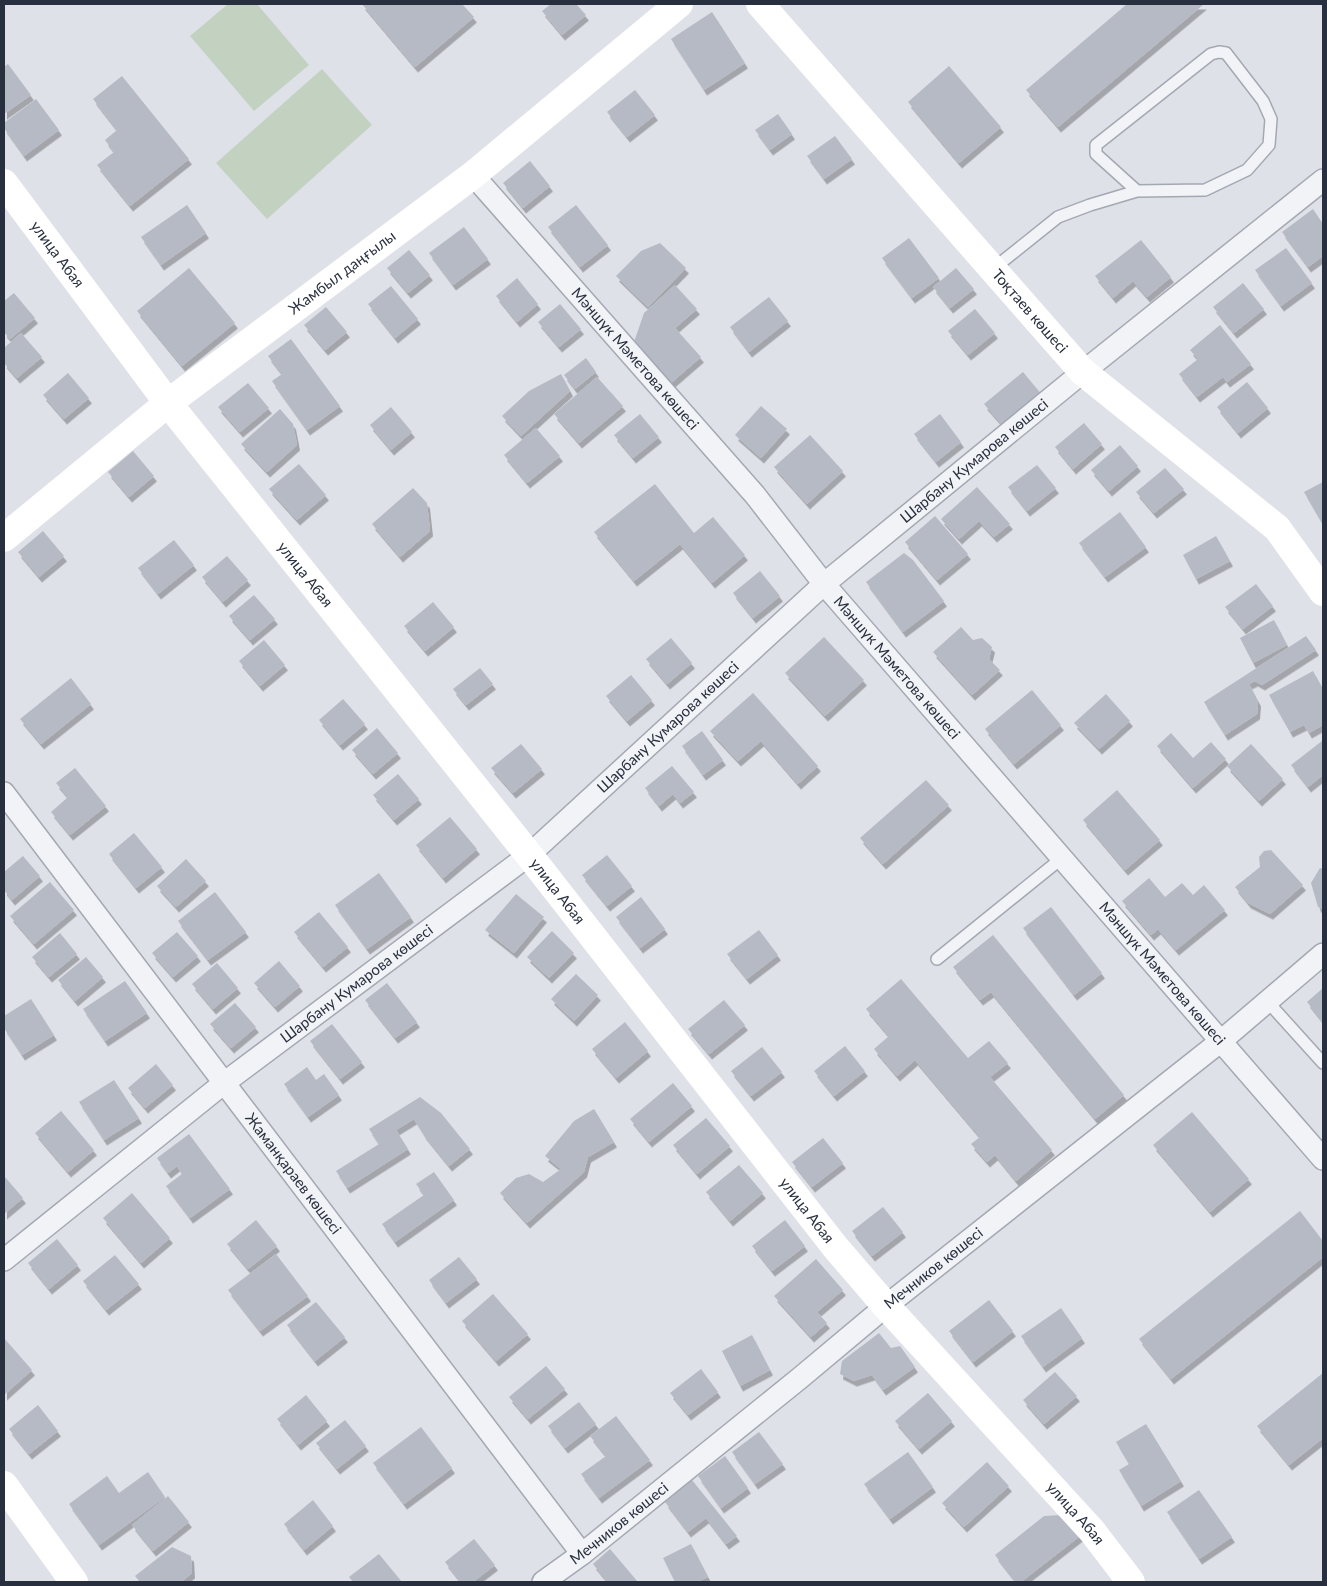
<svg xmlns="http://www.w3.org/2000/svg" width="1327" height="1586" font-family="Lato,sans-serif">
  <style>
    .garden { fill: #c3d1c0 }
    .building { fill: #b6bac4; filter: url(#shadow) }
    .lines { fill: none; stroke-linecap: round; stroke-linejoin: round }
    .lane-casing { stroke: #a4a8b2; stroke-width: 14 }
    .street-casing { stroke: #a4a8b2; stroke-width: 24 }
    .lane { stroke: #f1f3f6; stroke-width: 11 }
    .street { stroke: #f1f3f6; stroke-width: 21 }
    .secondary { stroke: #fff; stroke-width: 28 }
    .labels { text-anchor: middle; stroke-width: 4; stroke-linejoin: round; paint-order: stroke }
    .street-label { font-size: 15px; fill: #282f3e; stroke: #eef0f5 }
  </style>
  <defs>
    <filter id="shadow"><feDropShadow dx="3" dy="5.5" stdDeviation="0" flood-color="#0004"/></filter>
  </defs>
  <rect width="100%" height="100%" fill="#dfe1e8"/>
  <g class="garden">
    <polygon points="228,4 257,4 309,65 254,111 190,36"/>
    <polygon points="322,69 372,125 267,219 216,163"/>
  </g>
  <g class="building">
    <polygon points="362,4 462,4 474,17 415,67"/>
    <polygon points="551,4 576,4 586,15 562,35 542,11"/>
    <polygon points="1127,4 1204,4 1058,127 1026,90"/>
    <polygon points="712,12 745,63 704,90 671,39"/>
    <polygon points="8,64 31,95 4,114 4,67"/>
    <polygon points="949,66 1001,127 959,163 908,102"/>
    <polygon points="122,76 189,159 130,206 97,165 114,152 105,140 117,130 93,99"/>
    <polygon points="635,90 655,115 627,137 607,112"/>
    <polygon points="36,99 59,130 24,156 4,128 4,123"/>
    <polygon points="778,114 792,134 770,150 755,130"/>
    <polygon points="835,136 852,159 824,179 807,156"/>
    <polygon points="530,161 550,186 523,208 503,183"/>
    <polygon points="187,205 206,233 161,265 141,237"/>
    <polygon points="576,205 608,245 580,267 548,227"/>
    <polygon points="1313,209 1323,224 1323,256 1308,267 1282,232"/>
    <polygon points="464,227 488,259 453,285 429,253"/>
    <polygon points="909,238 939,278 912,298 882,258"/>
    <polygon points="1141,240 1171,277 1147,297 1133,281 1113,298 1095,276"/>
    <polygon points="660,243 686,268 648,307 616,276 641,251"/>
    <polygon points="1286,248 1312,283 1281,306 1255,270"/>
    <polygon points="409,250 430,275 408,293 387,268"/>
    <polygon points="189,268 235,323 182,366 137,311"/>
    <polygon points="956,268 974,289 950,308 933,287"/>
    <polygon points="517,278 538,304 517,322 496,296"/>
    <polygon points="1243,283 1264,309 1234,333 1213,307"/>
    <polygon points="675,285 697,309 675,328 701,357 671,383 634,342 644,313"/>
    <polygon points="391,286 418,319 395,338 368,304"/>
    <polygon points="14,293 35,318 10,339 4,332 4,301"/>
    <polygon points="769,297 788,321 749,352 730,327"/>
    <polygon points="560,304 581,329 559,347 538,322"/>
    <polygon points="326,307 347,332 325,350 304,325"/>
    <polygon points="975,309 995,333 968,355 948,331"/>
    <polygon points="1220,325 1251,364 1227,382 1223,377 1197,397 1179,374 1198,359 1190,350"/>
    <polygon points="21,333 42,357 17,378 4,363 4,348"/>
    <polygon points="291,339 340,406 307,430 272,381 282,374 268,356"/>
    <polygon points="586,358 596,372 575,389 564,375"/>
    <polygon points="1023,372 1043,396 1005,428 984,404"/>
    <polygon points="68,373 89,398 64,419 43,395"/>
    <polygon points="561,374 570,391 521,436 502,416 529,391"/>
    <polygon points="597,377 623,406 579,443 554,414"/>
    <polygon points="1247,382 1268,408 1238,433 1217,407"/>
    <polygon points="248,383 269,408 240,432 218,407"/>
    <polygon points="761,406 787,429 761,458 735,435"/>
    <polygon points="391,407 412,432 391,450 370,425"/>
    <polygon points="280,409 293,424 297,445 267,472 241,444"/>
    <polygon points="640,414 659,437 633,458 614,435"/>
    <polygon points="940,414 961,442 936,462 914,434"/>
    <polygon points="1084,423 1102,444 1073,469 1055,447"/>
    <polygon points="536,428 560,456 527,483 504,455"/>
    <polygon points="810,435 843,471 807,504 774,467"/>
    <polygon points="1120,445 1138,466 1109,491 1091,470"/>
    <polygon points="133,451 154,476 129,497 108,472"/>
    <polygon points="299,464 326,495 297,520 269,489"/>
    <polygon points="1037,465 1056,488 1027,511 1008,487"/>
    <polygon points="1165,468 1184,489 1154,513 1136,492"/>
    <polygon points="1323,482 1323,522 1322,523 1304,492"/>
    <polygon points="655,484 694,533 713,517 745,555 712,583 680,544 634,581 594,532"/>
    <polygon points="977,487 1010,524 994,537 979,521 959,539 941,519"/>
    <polygon points="413,488 427,503 430,531 400,557 372,524"/>
    <polygon points="1120,512 1146,547 1105,577 1079,543"/>
    <polygon points="935,516 968,554 937,580 905,542"/>
    <polygon points="43,531 64,556 39,577 18,552"/>
    <polygon points="1216,536 1230,561 1196,579 1183,555"/>
    <polygon points="174,540 194,565 158,594 138,568"/>
    <polygon points="904,553 913,560 944,601 903,632 866,582"/>
    <polygon points="227,556 248,580 223,602 202,577"/>
    <polygon points="760,571 780,596 753,618 733,593"/>
    <polygon points="1256,584 1273,606 1243,629 1225,607"/>
    <polygon points="254,595 275,619 250,640 229,616"/>
    <polygon points="433,602 454,627 425,651 404,626"/>
    <polygon points="1274,620 1287,645 1253,663 1240,638"/>
    <polygon points="961,627 973,640 982,638 992,647 989,659 1000,670 972,695 933,652"/>
    <polygon points="1306,636 1316,650 1262,685 1255,681 1249,684 1258,701 1257,714 1225,735 1204,702"/>
    <polygon points="824,637 864,680 825,716 785,673"/>
    <polygon points="671,638 692,663 667,684 646,659"/>
    <polygon points="264,640 285,665 260,686 239,661"/>
    <polygon points="480,668 493,684 466,705 453,689"/>
    <polygon points="1313,671 1323,689 1323,725 1309,733 1304,725 1290,732 1269,695"/>
    <polygon points="631,675 652,700 627,721 606,696"/>
    <polygon points="71,678 91,704 41,744 20,719"/>
    <polygon points="1032,690 1061,725 1014,764 985,729"/>
    <polygon points="753,693 818,766 798,784 761,741 738,761 710,731"/>
    <polygon points="1106,694 1130,721 1099,749 1074,723"/>
    <polygon points="343,699 365,724 340,745 319,720"/>
    <polygon points="377,728 398,753 373,774 352,750"/>
    <polygon points="702,731 723,760 703,775 682,746"/>
    <polygon points="1171,733 1193,758 1211,742 1226,759 1193,788 1157,746"/>
    <polygon points="1322,741 1323,743 1323,775 1308,787 1291,765"/>
    <polygon points="521,744 542,769 513,793 491,768"/>
    <polygon points="1251,744 1283,779 1259,801 1227,766"/>
    <polygon points="672,766 694,792 680,803 673,794 659,806 645,788"/>
    <polygon points="75,768 106,806 70,835 51,812 68,797 56,783"/>
    <polygon points="398,774 419,799 394,820 373,795"/>
    <polygon points="926,780 949,805 883,864 860,838"/>
    <polygon points="1117,790 1160,840 1125,870 1083,820"/>
    <polygon points="450,817 477,849 443,878 416,845"/>
    <polygon points="134,833 162,867 136,888 109,854"/>
    <polygon points="1271,850 1303,885 1270,914 1248,903 1235,887 1260,867 1259,857 1264,851"/>
    <polygon points="607,855 632,886 607,906 582,875"/>
    <polygon points="23,856 40,876 12,900 4,890 4,872"/>
    <polygon points="186,859 206,881 176,907 157,886"/>
    <polygon points="1320,868 1323,869 1323,909 1318,907 1311,883"/>
    <polygon points="379,873 411,917 367,949 335,905"/>
    <polygon points="1149,878 1165,897 1182,883 1193,895 1204,885 1225,910 1176,950 1158,929 1151,935 1122,901"/>
    <polygon points="50,882 74,910 34,944 10,916"/>
    <polygon points="215,892 246,932 208,960 178,921"/>
    <polygon points="516,894 544,917 514,953 485,930"/>
    <polygon points="641,897 665,929 640,948 616,917"/>
    <polygon points="1051,907 1102,973 1074,995 1023,928"/>
    <polygon points="319,912 348,947 323,967 294,932"/>
    <polygon points="759,930 778,955 747,979 727,954"/>
    <polygon points="552,931 574,953 549,978 527,957"/>
    <polygon points="177,932 198,956 173,977 152,953"/>
    <polygon points="60,933 77,954 49,977 32,957"/>
    <polygon points="993,935 1124,1095 1095,1119 991,992 980,1000 953,967"/>
    <polygon points="86,957 103,977 75,1001 58,980"/>
    <polygon points="279,961 300,986 275,1007 254,983"/>
    <polygon points="217,963 238,988 213,1009 192,984"/>
    <polygon points="576,974 598,995 574,1021 551,999"/>
    <polygon points="901,979 968,1058 989,1041 1008,1063 990,1077 1052,1150 1016,1181 995,1155 987,1162 971,1144 980,1137 915,1060 897,1076 874,1049 889,1036 866,1009"/>
    <polygon points="125,981 147,1013 105,1041 83,1009"/>
    <polygon points="387,983 417,1022 395,1038 365,1000"/>
    <polygon points="1323,988 1323,1022 1307,1002"/>
    <polygon points="31,999 54,1035 22,1055 4,1028 4,1016"/>
    <polygon points="724,1000 745,1025 709,1054 688,1029"/>
    <polygon points="235,1003 256,1027 231,1048 210,1024"/>
    <polygon points="625,1022 648,1051 616,1078 592,1049"/>
    <polygon points="332,1024 362,1062 340,1079 310,1041"/>
    <polygon points="845,1046 865,1071 834,1096 814,1071"/>
    <polygon points="762,1047 782,1072 751,1096 731,1071"/>
    <polygon points="156,1064 173,1085 145,1108 128,1088"/>
    <polygon points="307,1067 316,1080 324,1074 339,1095 308,1117 284,1084"/>
    <polygon points="114,1080 139,1118 104,1140 79,1102"/>
    <polygon points="673,1083 692,1106 649,1142 630,1119"/>
    <polygon points="420,1097 441,1113 470,1149 449,1166 424,1135 414,1119 396,1130 408,1149 347,1188 336,1171 379,1144 369,1129"/>
    <polygon points="594,1109 614,1142 588,1157 584,1172 527,1223 500,1193 516,1178 529,1174 543,1182 561,1169 545,1156 574,1121"/>
    <polygon points="61,1111 94,1150 68,1172 35,1133"/>
    <polygon points="1192,1112 1249,1179 1210,1212 1153,1145"/>
    <polygon points="706,1118 730,1146 697,1174 673,1145"/>
    <polygon points="189,1134 230,1189 190,1218 166,1186 182,1174 177,1166 168,1173 157,1158"/>
    <polygon points="823,1138 843,1163 812,1187 792,1162"/>
    <polygon points="739,1165 763,1193 730,1221 706,1192"/>
    <polygon points="434,1172 454,1200 395,1242 382,1224 424,1195 416,1184"/>
    <polygon points="5,1177 23,1198 4,1214 4,1179"/>
    <polygon points="132,1193 170,1238 141,1263 103,1218"/>
    <polygon points="883,1207 903,1232 872,1256 852,1231"/>
    <polygon points="1300,1211 1323,1241 1323,1257 1171,1379 1139,1339"/>
    <polygon points="256,1220 277,1246 248,1269 227,1244"/>
    <polygon points="785,1220 805,1246 772,1271 752,1246"/>
    <polygon points="57,1239 78,1265 49,1289 28,1263"/>
    <polygon points="276,1254 308,1296 260,1331 228,1290"/>
    <polygon points="115,1255 139,1284 106,1310 83,1281"/>
    <polygon points="459,1257 477,1279 446,1303 429,1280"/>
    <polygon points="816,1259 843,1290 817,1312 827,1323 811,1337 774,1296"/>
    <polygon points="493,1294 528,1334 496,1361 462,1321"/>
    <polygon points="989,1300 1013,1331 973,1362 949,1331"/>
    <polygon points="316,1302 345,1337 315,1361 287,1325"/>
    <polygon points="1061,1308 1082,1338 1043,1367 1021,1336"/>
    <polygon points="879,1333 891,1348 900,1346 915,1367 883,1390 872,1375 854,1381 840,1374 842,1361"/>
    <polygon points="752,1335 770,1370 740,1386 722,1351"/>
    <polygon points="4,1338 32,1370 4,1395"/>
    <polygon points="546,1366 565,1389 528,1419 509,1397"/>
    <polygon points="701,1369 718,1392 688,1415 670,1393"/>
    <polygon points="1055,1372 1077,1396 1044,1424 1023,1400"/>
    <polygon points="1323,1373 1323,1438 1289,1465 1257,1426"/>
    <polygon points="928,1393 952,1421 919,1449 895,1421"/>
    <polygon points="306,1395 327,1421 298,1445 277,1419"/>
    <polygon points="579,1402 596,1424 565,1448 548,1426"/>
    <polygon points="38,1405 58,1431 29,1454 9,1429"/>
    <polygon points="616,1416 650,1460 599,1498 581,1474 606,1456 590,1436"/>
    <polygon points="345,1420 366,1446 337,1469 316,1443"/>
    <polygon points="1146,1424 1181,1481 1141,1506 1119,1470 1129,1464 1116,1442"/>
    <polygon points="421,1427 452,1468 404,1504 373,1463"/>
    <polygon points="759,1432 783,1464 755,1484 732,1452"/>
    <polygon points="908,1452 933,1487 890,1519 864,1484"/>
    <polygon points="725,1456 748,1488 721,1508 698,1476"/>
    <polygon points="987,1462 1009,1486 964,1527 942,1503"/>
    <polygon points="148,1472 165,1497 99,1545 69,1504 107,1476 119,1493"/>
    <polygon points="692,1480 737,1536 726,1544 706,1518 688,1532 665,1502"/>
    <polygon points="1199,1490 1232,1537 1199,1559 1167,1512"/>
    <polygon points="168,1496 189,1522 153,1551 132,1525"/>
    <polygon points="313,1500 333,1526 304,1550 284,1524"/>
    <polygon points="1063,1515 1080,1536 1021,1582 1016,1582 995,1555 1044,1516"/>
    <polygon points="474,1539 495,1565 473,1582 461,1582 445,1562"/>
    <polygon points="691,1544 708,1577 697,1582 675,1582 663,1558"/>
    <polygon points="172,1547 191,1556 192,1573 181,1582 140,1582 135,1576"/>
    <polygon points="610,1549 638,1582 608,1582 593,1564"/>
    <polygon points="379,1554 402,1582 353,1582 349,1577"/>
  </g>
  <g class="lines">
    <defs>
      <g id="lane">
        <polyline points="993,269 1058,217 1090,205 1137,191 1205,190 1247,170 1269,145 1271,119 1263,101 1226,53 1219,52 1211,54 1096,145 1096,154 1137,191"/>
        <polyline points="937,959 1062,858"/>
        <polyline points="1267,1001 1323,1063"/>
      </g>
      <g id="street">
        <path id="s1" d="M473 175 755 495 824 584 1323 1159"/>
        <path id="s2" d="M4 793 582 1554"/>
        <path id="s3" d="M4 1260 224 1083 529 855 824 584 1083 372 1323 180"/>
        <path id="s4" d="M543 1582 582 1554 800 1378 886 1306 1221 1041 1323 954"/>
      </g>
    </defs>
    <use href="#lane" class="lane-casing"/>
    <use href="#street" class="street-casing"/>
    <use href="#lane" class="lane"/>
    <use href="#street" class="street"/>
    <g class="secondary">
      <path id="s5" d="M760 4 1083 372 1277 528 1323 592"/>
      <path id="s6" d="M4 183 168 403 529 855 836 1248 886 1306 1092 1531 1131 1582"/>
      <path id="s7" d="M4 538 168 403 473 175 679 4"/>
      <polyline points="4,1485 74,1582"/>
    </g>
  </g>
  <g class="labels">
    <g class="street-label">
      <text dy="5" stroke="none"><textPath href="#s6" startOffset="89">улица Абая</textPath></text>
      <text dy="5" stroke="none"><textPath href="#s7" startOffset="430">Жамбыл даңғылы</textPath></text>
      <text dy="5" stroke="none"><textPath href="#s5" startOffset="409">Тоқтаев көшесі</textPath></text>
      <text dy="5" stroke="none"><textPath href="#s1" startOffset="245">Мәншүк Мәметова көшесі</textPath></text>
      <text dy="5" stroke="none"><textPath href="#s3" startOffset="1258">Шарбану Кумарова көшесі</textPath></text>
      <text dy="5" stroke="none"><textPath href="#s6" startOffset="494">улица Абая</textPath></text>
      <text dy="5" stroke="none"><textPath href="#s1" startOffset="650">Мәншүк Мәметова көшесі</textPath></text>
      <text dy="5" stroke="none"><textPath href="#s3" startOffset="852">Шарбану Кумарова көшесі</textPath></text>
      <text dy="5" stroke="none"><textPath href="#s6" startOffset="899">улица Абая</textPath></text>
      <text dy="5" stroke="none"><textPath href="#s1" startOffset="1055">Мәншүк Мәметова көшесі</textPath></text>
      <text dy="5" stroke="none"><textPath href="#s3" startOffset="448">Шарбану Кумарова көшесі</textPath></text>
      <text dy="5" stroke="none"><textPath href="#s2" startOffset="478">Жаманқараев көшесі</textPath></text>
      <text dy="5" stroke="none"><textPath href="#s6" startOffset="1304">улица Абая</textPath></text>
      <text dy="5" stroke="none"><textPath href="#s4" startOffset="501">Мечников көшесі</textPath></text>
      <text dy="5" stroke="none"><textPath href="#s6" startOffset="1709">улица Абая</textPath></text>
      <text dy="5" stroke="none"><textPath href="#s4" startOffset="96">Мечников көшесі</textPath></text>
    </g>
  </g>
  <rect width="1327" height="1586" fill="none" stroke="#282f3e" stroke-width="10"/>
</svg>
